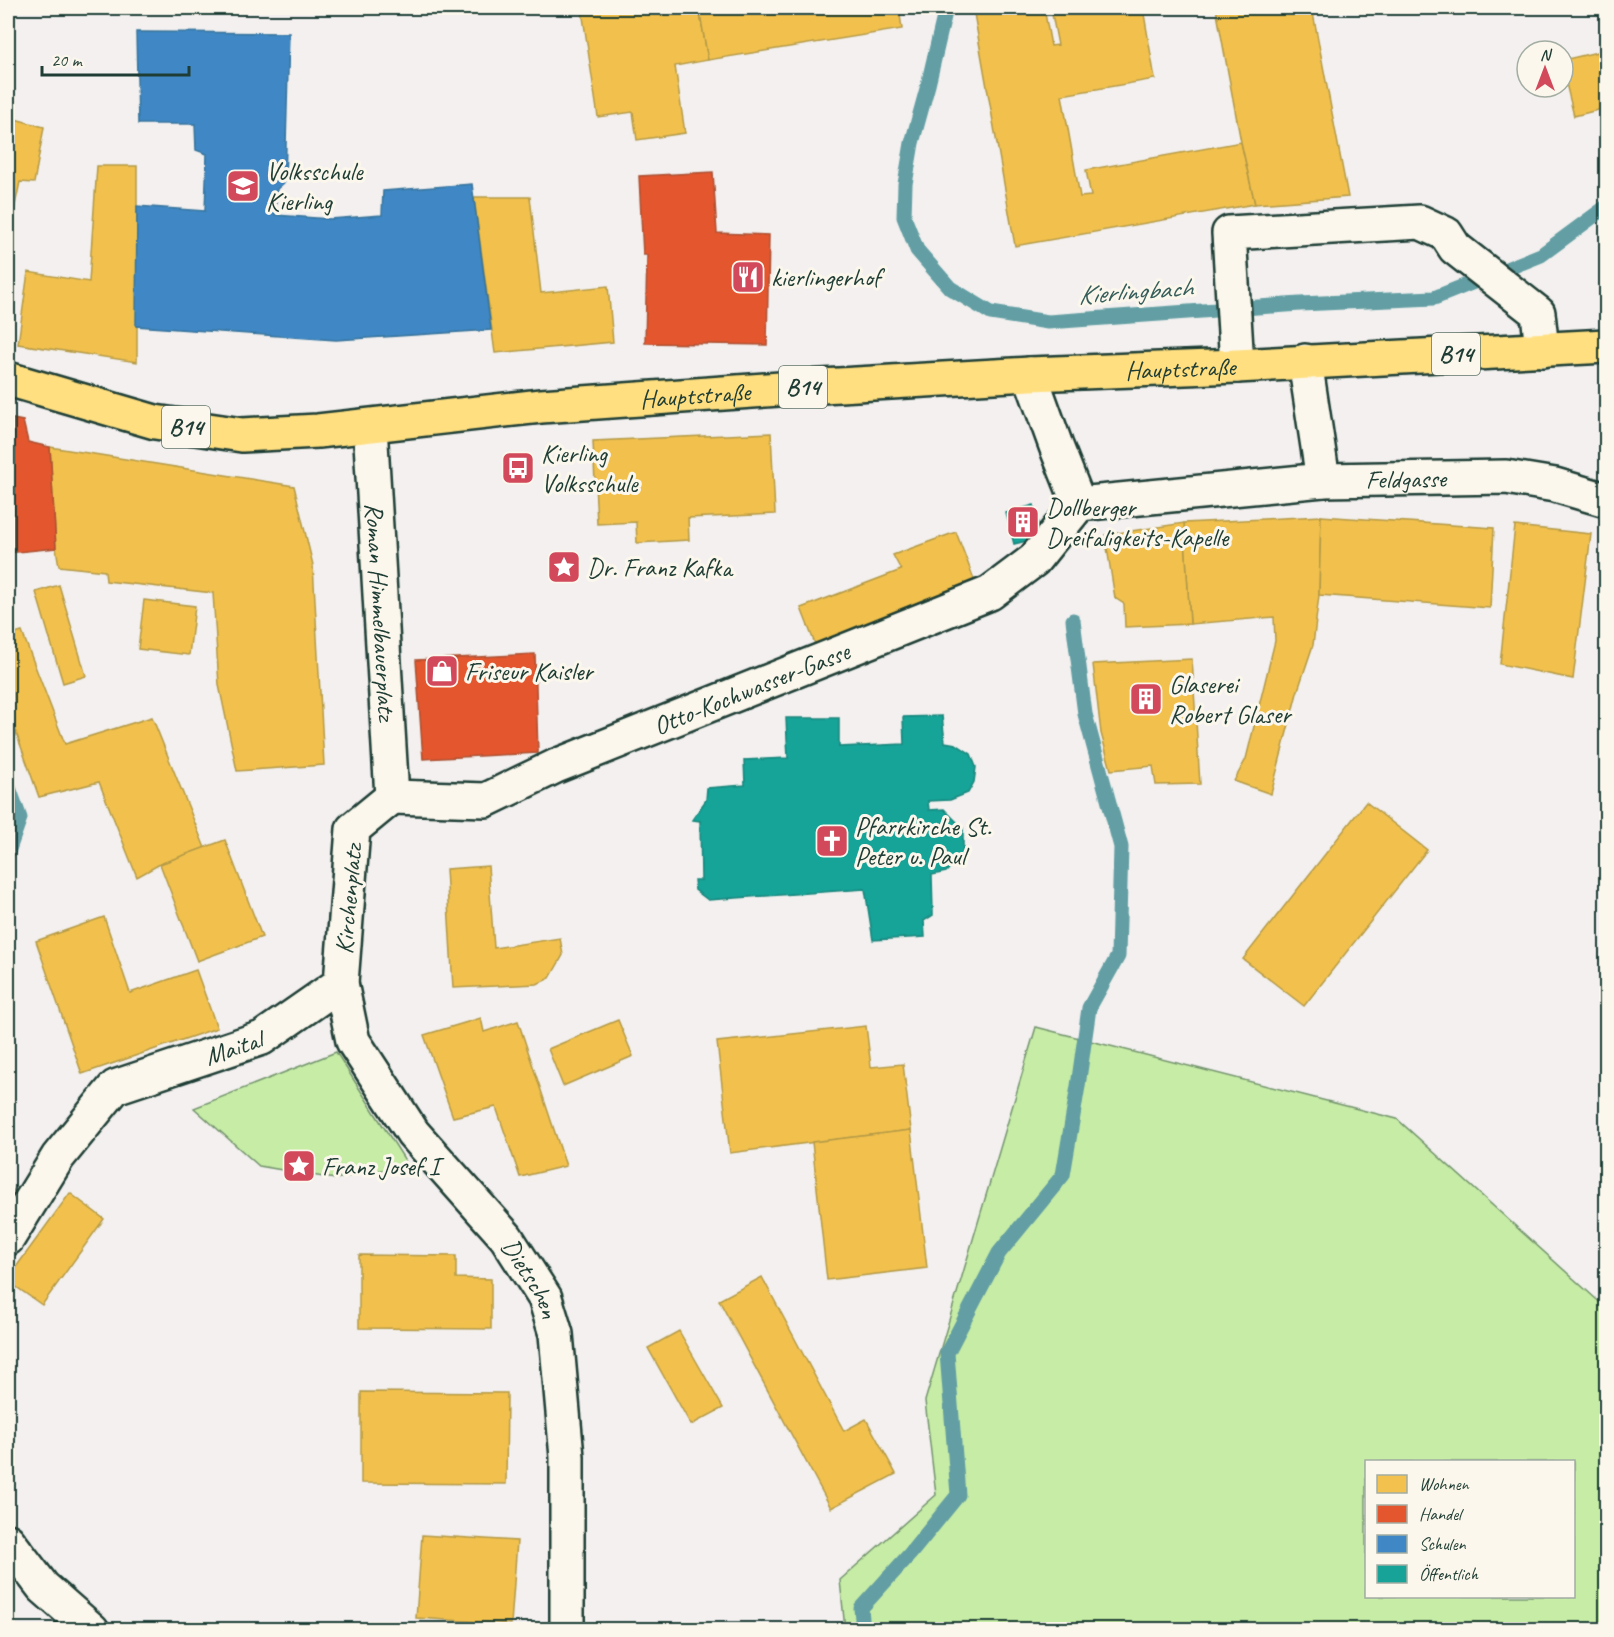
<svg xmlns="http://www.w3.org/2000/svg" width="1614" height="1637" font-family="Caveat,sans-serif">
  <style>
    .green { fill: #c7eca6; stroke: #73946d; stroke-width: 1.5; fill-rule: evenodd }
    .homes { fill: #f2c14e; stroke: #b39946; stroke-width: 1.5 }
    .shops { fill: #e4572e; stroke: #a94f30; stroke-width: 1.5 }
    .schools { fill: #3f88c5; stroke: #35729a; stroke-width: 1.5 }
    .public { fill: #17a398; stroke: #19847a; stroke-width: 1.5 }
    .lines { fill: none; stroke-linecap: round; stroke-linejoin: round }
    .stream { stroke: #629ea3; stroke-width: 15 }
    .minor-casing { stroke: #1f3d34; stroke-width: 38 }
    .primary-casing { stroke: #1f3d34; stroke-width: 38 }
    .minor { stroke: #fbf7ec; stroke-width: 33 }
    .primary { stroke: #ffdf80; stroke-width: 33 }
    .labels { text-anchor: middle; stroke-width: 6; stroke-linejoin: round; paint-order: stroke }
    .shield { fill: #fbf7ec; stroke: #61756b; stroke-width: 1.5 }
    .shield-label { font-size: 24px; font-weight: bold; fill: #1f3d34 }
    .poi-label { font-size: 26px; fill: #1f3d34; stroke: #fbf7ec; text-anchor: start }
    .street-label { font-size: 26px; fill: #1f3d34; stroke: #fbf7ec }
    .water-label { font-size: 27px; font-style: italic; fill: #355d59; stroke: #fbf7ec }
  </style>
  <rect width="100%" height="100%" fill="#f3f0ef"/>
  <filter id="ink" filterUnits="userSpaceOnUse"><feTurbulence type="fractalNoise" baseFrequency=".0167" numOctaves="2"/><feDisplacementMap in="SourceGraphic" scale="12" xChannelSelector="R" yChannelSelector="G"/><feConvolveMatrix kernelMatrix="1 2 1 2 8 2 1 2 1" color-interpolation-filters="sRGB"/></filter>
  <g filter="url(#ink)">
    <g class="green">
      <path d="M1036 1027 1397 1119 1606 1308V1629H845L840 1580 936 1495 925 1401ZM1366 1462H1574V1596H1366Z"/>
      <polygon points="336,1052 408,1165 335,1179 259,1166 194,1108"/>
    </g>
    <g class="homes">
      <polygon points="603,8 699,8 708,60 675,66 685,133 637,140 633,112 598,117 582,10"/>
      <polygon points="699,8 899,8 902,29 708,60"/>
      <polygon points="973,8 1044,8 1051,46 1058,45 1052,14 1088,8 1143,8 1155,79 1062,95 1080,197 1091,196 1086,170 1241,142 1255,204 1015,246"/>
      <polygon points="1216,8 1312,8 1348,197 1255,204 1241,142"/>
      <polygon points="1606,50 1606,108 1574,116 1563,71 1563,60"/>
      <polygon points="8,117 44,127 34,183 20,182 8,238"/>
      <polygon points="97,166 137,166 137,362 18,344 28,272 89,282"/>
      <polygon points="474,197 530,197 541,293 608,286 613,342 495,353"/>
      <polygon points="771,433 775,514 688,518 689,540 637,543 636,522 597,524 593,441"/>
      <polygon points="50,447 294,486 313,565 324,765 237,771 219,685 213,593 106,581 105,571 59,566 56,548"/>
      <polygon points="1321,516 1319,595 1313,645 1297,693 1271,794 1234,781 1246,759 1275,641 1274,617 1190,624 1184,523"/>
      <polygon points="1321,516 1494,528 1490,608 1319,595"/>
      <polygon points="1184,523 1190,624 1125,627 1124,604 1115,598 1105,535"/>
      <polygon points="1515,526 1591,534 1573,679 1500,664"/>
      <polygon points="956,532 977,587 817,649 801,608 901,570 893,555"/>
      <polygon points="59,585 86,676 63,683 36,592"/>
      <polygon points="144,600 195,606 189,655 138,649"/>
      <polygon points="22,632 65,744 152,717 205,848 160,864 137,877 99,782 39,797 8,710 8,636"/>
      <polygon points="1192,659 1200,784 1156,785 1153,766 1111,770 1101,733 1093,664"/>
      <polygon points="1366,802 1427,850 1304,1006 1243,959"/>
      <polygon points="225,840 262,937 197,961 160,864"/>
      <polygon points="488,866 494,948 560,938 563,955 550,978 537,984 453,988 446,869"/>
      <polygon points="104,917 130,993 196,970 217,1028 82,1074 36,941"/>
      <polygon points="481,1018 484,1032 518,1021 566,1166 520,1177 496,1107 453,1117 424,1035"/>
      <polygon points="618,1020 633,1056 563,1086 548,1049"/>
      <polygon points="866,1026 871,1067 903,1064 911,1130 730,1153 717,1042"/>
      <polygon points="911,1130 927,1268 827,1280 812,1142"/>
      <polygon points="8,1182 17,1196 8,1203"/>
      <polygon points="70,1193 104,1219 42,1305 8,1281 8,1278"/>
      <polygon points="359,1255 456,1256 456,1278 491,1279 491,1329 359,1328"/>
      <polygon points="762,1277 844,1431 866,1419 896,1474 831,1508 719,1300"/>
      <polygon points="679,1331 723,1408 691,1425 648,1348"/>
      <polygon points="361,1392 507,1393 506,1484 361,1483"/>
      <polygon points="422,1535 517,1541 511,1624 416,1618"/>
    </g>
    <g class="shops">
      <polygon points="713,172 717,233 769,235 767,345 645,343 647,255 643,255 639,176"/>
      <polygon points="8,418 23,421 28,442 50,447 56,548 8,553"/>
      <polygon points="535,654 538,753 423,759 416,660"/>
    </g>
    <polygon class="schools" points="136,32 289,33 285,182 277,189 275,215 330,219 382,215 383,191 472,184 491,330 336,340 136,326 137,206 205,211 207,154 196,150 195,124 138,124"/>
    <g class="public">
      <polygon points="1034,505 1040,532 1034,539 1014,544 1006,513"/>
      <polygon points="942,716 945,742 956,744 971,754 976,767 974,782 968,793 950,800 928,801 929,810 944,809 963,828 963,854 946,872 932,875 933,913 933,915 924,921 925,937 873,940 865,889 708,900 695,890 694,880 701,880 700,821 692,820 706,800 707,788 745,785 744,760 788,758 786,718 839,718 839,747 904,744 903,717"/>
    </g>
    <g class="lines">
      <g class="stream">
        <polyline points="946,8 928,85 912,143 905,184 904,217 917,250 950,288 991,313 1048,322 1300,304 1434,298 1541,255 1606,207"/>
        <polyline points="8,785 20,818 8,852"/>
        <polyline points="863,1630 861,1608 910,1554 958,1495 947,1353 999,1253 1063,1175 1078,1086 1089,1008 1118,956 1121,847 1085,714 1073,620"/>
      </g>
      <defs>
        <g id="minor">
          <polyline points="1305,361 1323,480"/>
          <polyline points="1237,366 1229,233 1420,222 1446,234 1455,248 1538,313 1542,350"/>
          <polyline points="1030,374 1056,446 1079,504"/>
          <path id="s1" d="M370 426 392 797"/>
          <path id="s2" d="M1079 504 1323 480 1506 477 1555 485 1606 500"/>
          <path id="s3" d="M392 797 353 829 341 983 353 1041 413 1133 506 1237 545 1298 556 1334 567 1457V1630"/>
          <path id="s4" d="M392 797 486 800 556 766 990 593 1034 560 1079 504"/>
          <path id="s5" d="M8 1238 58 1157 115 1087 262 1038 341 983"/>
          <polyline points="8,1541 43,1587 92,1630"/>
        </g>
        <g id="primary">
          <path id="s6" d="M8 379 155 422 242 435 318 431 541 406 822 386 1030 374 1237 366 1606 346"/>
        </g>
      </defs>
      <use href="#minor" class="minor-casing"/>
      <use href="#primary" class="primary-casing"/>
      <use href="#minor" class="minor"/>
      <use href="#primary" class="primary"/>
    </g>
  </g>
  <defs>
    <symbol id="school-square" viewBox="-11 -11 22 22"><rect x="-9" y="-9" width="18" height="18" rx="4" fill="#d1495b" stroke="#fbf7ec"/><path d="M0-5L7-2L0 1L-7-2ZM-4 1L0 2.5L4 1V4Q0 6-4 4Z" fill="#fff"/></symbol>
    <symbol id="restaurant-square" viewBox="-11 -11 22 22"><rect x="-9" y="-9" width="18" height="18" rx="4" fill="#d1495b" stroke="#fbf7ec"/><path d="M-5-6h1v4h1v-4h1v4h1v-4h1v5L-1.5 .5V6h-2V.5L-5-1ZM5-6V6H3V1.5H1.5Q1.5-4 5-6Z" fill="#fff"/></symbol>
    <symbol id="bus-square" viewBox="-11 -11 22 22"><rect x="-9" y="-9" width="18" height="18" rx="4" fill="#d1495b" stroke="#fbf7ec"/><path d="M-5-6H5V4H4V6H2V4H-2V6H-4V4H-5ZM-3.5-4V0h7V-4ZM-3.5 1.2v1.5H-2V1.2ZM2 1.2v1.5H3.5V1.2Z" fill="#fff"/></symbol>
    <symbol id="building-square" viewBox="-11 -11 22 22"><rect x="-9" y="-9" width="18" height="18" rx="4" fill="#d1495b" stroke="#fbf7ec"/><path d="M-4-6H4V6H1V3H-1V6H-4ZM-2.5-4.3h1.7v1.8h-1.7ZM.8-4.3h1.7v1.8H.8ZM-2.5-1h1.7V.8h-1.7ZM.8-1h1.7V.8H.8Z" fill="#fff"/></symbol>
    <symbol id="sight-square" viewBox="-11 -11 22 22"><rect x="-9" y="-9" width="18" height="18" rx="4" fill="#d1495b" stroke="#fbf7ec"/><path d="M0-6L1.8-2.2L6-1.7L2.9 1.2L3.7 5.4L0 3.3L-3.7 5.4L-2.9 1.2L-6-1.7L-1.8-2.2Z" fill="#fff"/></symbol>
    <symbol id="shop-square" viewBox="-11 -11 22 22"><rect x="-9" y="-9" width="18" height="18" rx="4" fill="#d1495b" stroke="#fbf7ec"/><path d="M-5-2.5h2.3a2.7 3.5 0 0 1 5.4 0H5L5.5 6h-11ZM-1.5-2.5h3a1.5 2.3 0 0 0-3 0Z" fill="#fff"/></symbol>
    <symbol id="church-square" viewBox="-11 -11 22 22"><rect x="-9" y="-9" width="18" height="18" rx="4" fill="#d1495b" stroke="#fbf7ec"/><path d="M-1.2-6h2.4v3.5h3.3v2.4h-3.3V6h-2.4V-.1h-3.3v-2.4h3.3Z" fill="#fff"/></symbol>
  </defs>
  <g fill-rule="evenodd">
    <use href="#school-square" x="224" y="167" width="38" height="38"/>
    <use href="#restaurant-square" x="729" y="258" width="38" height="38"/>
    <use href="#bus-square" x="499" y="449" width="38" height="38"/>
    <use href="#building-square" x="1004" y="503" width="38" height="38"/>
    <use href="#sight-square" x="545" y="548" width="38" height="38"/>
    <use href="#shop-square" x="423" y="652" width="38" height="38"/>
    <use href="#building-square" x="1127" y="680" width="38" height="38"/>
    <use href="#church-square" x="813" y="822" width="38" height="38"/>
    <use href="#sight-square" x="280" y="1147" width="38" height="38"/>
  </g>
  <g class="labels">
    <g class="shield">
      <rect x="1432" y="333" width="48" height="42" rx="4.5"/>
      <rect x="779" y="366" width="48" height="42" rx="4.5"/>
      <rect x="162" y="406" width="48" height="42" rx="4.5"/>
    </g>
    <g class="shield-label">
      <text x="1456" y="362">B14</text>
      <text x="803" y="395">B14</text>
      <text x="186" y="435">B14</text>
    </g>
    <g class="poi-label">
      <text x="266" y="180">Volksschule<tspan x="266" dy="30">Kierling</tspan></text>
      <text x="771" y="286">kierlingerhof</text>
      <text x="541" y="462">Kierling<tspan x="541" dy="30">Volksschule</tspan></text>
      <text x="1046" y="516">Dollberger<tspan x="1046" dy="30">Dreifaligkeits-Kapelle</tspan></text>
      <text x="587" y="576">Dr. Franz Kafka</text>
      <text x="465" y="680">Friseur Kaisler</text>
      <text x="1169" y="693">Glaserei<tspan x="1169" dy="30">Robert Glaser</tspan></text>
      <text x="855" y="835">Pfarrkirche St.<tspan x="855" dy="30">Peter u. Paul</tspan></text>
      <text x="322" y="1175">Franz Josef I</text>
    </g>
    <g class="street-label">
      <text dy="9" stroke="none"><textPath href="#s6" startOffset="1182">Hauptstraße</textPath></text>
      <text dy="9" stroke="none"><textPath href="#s6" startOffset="696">Hauptstraße</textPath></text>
      <text dy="9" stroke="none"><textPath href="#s2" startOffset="328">Feldgasse</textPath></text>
      <text dy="9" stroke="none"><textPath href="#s1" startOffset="186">Roman Himmelbauerplatz</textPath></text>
      <text dy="9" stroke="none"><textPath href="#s4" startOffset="382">Otto-Kochwasser-Gasse</textPath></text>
      <text transform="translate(348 899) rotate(-85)" y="9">Kirchenplatz</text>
      <text dy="9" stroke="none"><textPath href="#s5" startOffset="310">Maital</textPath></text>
      <text dy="9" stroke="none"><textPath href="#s3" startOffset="562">Dietschen</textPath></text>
    </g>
    <g class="water-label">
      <text transform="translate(1135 291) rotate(-4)" y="9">Kierlingbach</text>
    </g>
  </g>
  <rect width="1614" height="1637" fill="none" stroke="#fbf7ec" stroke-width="30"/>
  <rect x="15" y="15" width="1584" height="1607" fill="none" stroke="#1f3d34" stroke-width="2" filter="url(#ink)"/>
  <rect x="1365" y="1460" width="210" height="138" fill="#fbf7ec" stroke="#a3ada2" stroke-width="1.5"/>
  <rect x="1377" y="1475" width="30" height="18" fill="#f2c14e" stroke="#a3ada2" stroke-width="1.5"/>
  <text x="1419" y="1490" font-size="18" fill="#1f3d34">Wohnen</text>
  <rect x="1377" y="1505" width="30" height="18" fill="#e4572e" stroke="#a3ada2" stroke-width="1.5"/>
  <text x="1419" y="1520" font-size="18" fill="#1f3d34">Handel</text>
  <rect x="1377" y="1535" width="30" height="18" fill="#3f88c5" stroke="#a3ada2" stroke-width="1.5"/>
  <text x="1419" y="1550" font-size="18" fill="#1f3d34">Schulen</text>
  <rect x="1377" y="1565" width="30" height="18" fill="#17a398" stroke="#a3ada2" stroke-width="1.5"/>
  <text x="1419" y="1580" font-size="18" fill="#1f3d34">Öffentlich</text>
  <g transform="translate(1545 69)"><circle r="28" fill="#fbf7ec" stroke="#a3ada2" stroke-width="1.5"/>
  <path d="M0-4.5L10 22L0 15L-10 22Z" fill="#d1495b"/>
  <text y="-9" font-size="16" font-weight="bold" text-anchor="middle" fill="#1f3d34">N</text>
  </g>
  <path d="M42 66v9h147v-9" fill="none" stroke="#1f3d34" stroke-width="3"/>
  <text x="51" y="66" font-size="18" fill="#1f3d34" stroke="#fbf7ec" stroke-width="4.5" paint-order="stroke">20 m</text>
</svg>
